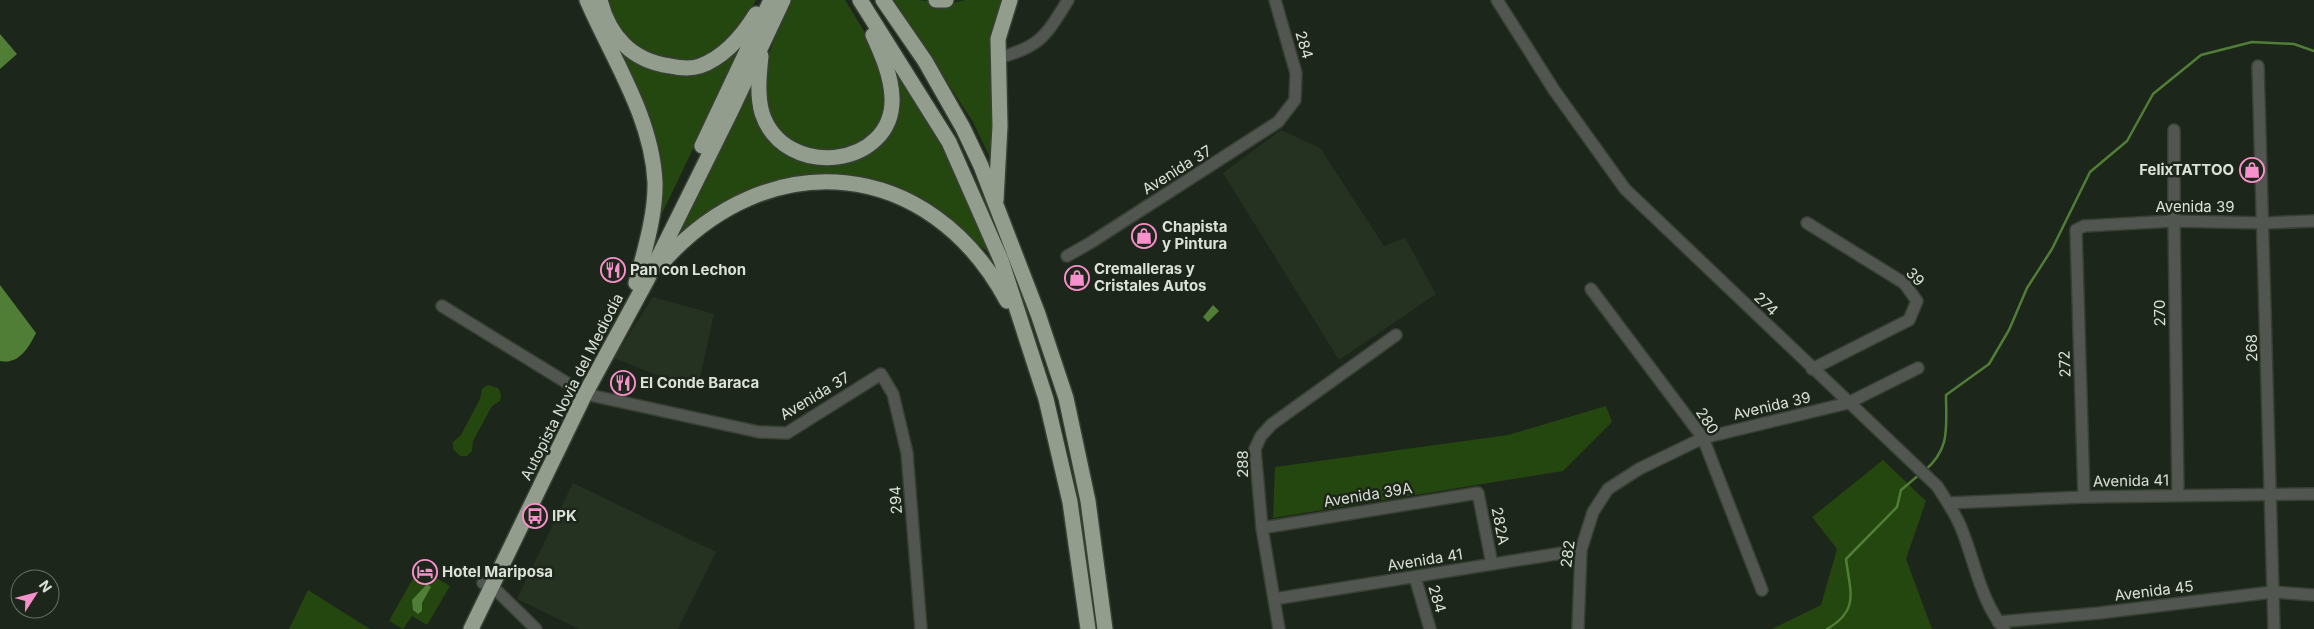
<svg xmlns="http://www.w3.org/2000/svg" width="2314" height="629" font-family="Inter,sans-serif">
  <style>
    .built { fill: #263221 }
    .green { fill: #24460f }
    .water { fill: #507e37 }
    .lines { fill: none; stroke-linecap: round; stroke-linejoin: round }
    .stream { stroke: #507e37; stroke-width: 2.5 }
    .minor-casing { stroke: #384035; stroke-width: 14 }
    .highway-casing { stroke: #384035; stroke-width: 18 }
    .minor { stroke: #525650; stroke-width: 11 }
    .highway { stroke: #939d8e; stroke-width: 15 }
    .labels { text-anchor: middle; stroke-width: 5; stroke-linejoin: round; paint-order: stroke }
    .street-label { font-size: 15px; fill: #dbe1d8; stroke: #1d261a }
    .poi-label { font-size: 15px; font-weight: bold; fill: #dbe1d8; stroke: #1d261a; text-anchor: start }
  </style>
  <rect width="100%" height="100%" fill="#1d261a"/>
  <g class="built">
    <polygon points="1281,130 1320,148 1384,246 1405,238 1436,294 1339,360 1223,173"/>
    <polygon points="653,297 714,314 697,391 614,358"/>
    <polygon points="573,483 716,552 678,629 579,629 517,599"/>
  </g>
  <g class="green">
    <polygon points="605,0 756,0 743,24 724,45 706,58 684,63 637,51 615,27"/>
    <polygon points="789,0 845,0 869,39 887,91 885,111 874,131 860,145 822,155 785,139 767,111 764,87 766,62"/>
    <polygon points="894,0 920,0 948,4 965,0 1002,0 995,168 973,122"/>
    <polygon points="749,32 657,224 659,193 614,40 688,71"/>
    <polygon points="887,52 943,148 990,254 948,218 918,198 879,182 832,176 790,178 757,187 710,212 677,240 755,76 758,114 816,164 886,132"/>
    <polygon points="488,385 498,388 501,394 500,401 492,406 473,441 472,451 467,456 460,456 453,449 453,442 461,435 480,399 482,389"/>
    <polygon points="1606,406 1612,422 1563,471 1273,518 1275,467 1508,435"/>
    <polygon points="1883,460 1926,501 1906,559 1932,629 1772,629 1821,605 1837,549 1812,517"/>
    <polygon points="419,568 450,586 427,625 412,616 403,629 389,621"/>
    <polygon points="308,590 370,629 289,629"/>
  </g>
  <g class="water">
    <polygon points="0,34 17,54 0,69"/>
    <path d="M0 285 36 333C29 347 19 365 0 361Z"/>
    <polygon points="1213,305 1219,311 1208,322 1203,317"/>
    <polygon points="427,584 431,587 422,603 422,611 418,614 413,610 412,600"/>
  </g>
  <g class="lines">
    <g class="stream">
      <path d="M1924 471C1951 449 1946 427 1946 395L1989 364 2009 330 2027 288 2052 249 2090 172 2127 141 2153 94 2201 55 2252 42 2294 44 2314 51"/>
      <path d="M1827 629C1860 610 1850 592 1846 559L1897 507 1901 490 1920 474"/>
    </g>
    <defs>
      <g id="minor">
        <path d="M1497 0 1554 90 1625 189 1937 486C1946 500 1956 514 1962 530 1975 563 1981 601 2004 629"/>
        <path d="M998 58C1040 47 1046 36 1068 0"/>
        <polyline points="2258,66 2274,629"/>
        <polyline points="2174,130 2174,221 2178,495"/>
        <polyline points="1807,223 1904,283 1917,301 1909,320 1812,369"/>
        <polyline points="1067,256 1090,243 1278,122 1295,100 1296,73 1275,0"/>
        <polyline points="1591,289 1703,438 1762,590"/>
        <polyline points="442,306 585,394 759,432 787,433 881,374 893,394 907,453 921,629"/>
        <polyline points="2084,497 2076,230 2084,226 2174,221 2264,223 2314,221"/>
        <polyline points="1948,503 2084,497 2314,494"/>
        <polyline points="1262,528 1478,493 1492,564"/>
        <polyline points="1415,577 1430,629"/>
        <polyline points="483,583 493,587 536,629"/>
        <polyline points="1274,599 1581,550"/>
        <polyline points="1998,622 2099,613 2273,592 2314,595"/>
        <polyline points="1279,629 1262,528 1255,449 1261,436 1272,424 1396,335"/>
        <polyline points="1578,629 1581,550 1593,512 1608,489 1639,469 1703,438 1848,403 1918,368"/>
      </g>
      <g id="highway">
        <path d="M587 0C612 58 652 117 655 182 656 214 644 253 636 283"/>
        <path d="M600 0C609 36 632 61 670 66 679 68 691 69 700 66 725 57 743 35 756 14"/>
        <polyline points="860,0 949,142 1001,260 1046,399 1070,502 1088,629"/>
        <polyline points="883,0 925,61 963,128 981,166 1038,314 1066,398 1088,501 1105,629"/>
        <polyline points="936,0 946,0"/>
        <path d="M761 56C759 75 757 95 762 113 784 181 895 168 892 97 891 75 882 55 873 35"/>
        <polyline points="702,146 771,0"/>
        <polyline points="996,200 1000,126 998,39 1010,0"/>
        <path d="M661 264C768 142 930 157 1007 301"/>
        <polyline points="471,629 585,394 647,280 730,113 783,0"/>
      </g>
    </defs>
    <use href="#minor" class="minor-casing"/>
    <use href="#highway" class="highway-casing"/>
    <use href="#minor" class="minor"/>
    <use href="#highway" class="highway"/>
  </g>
  <defs>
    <symbol id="shop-ring" viewBox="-11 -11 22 22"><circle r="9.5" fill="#1d261a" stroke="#f890cb" stroke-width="1.5"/><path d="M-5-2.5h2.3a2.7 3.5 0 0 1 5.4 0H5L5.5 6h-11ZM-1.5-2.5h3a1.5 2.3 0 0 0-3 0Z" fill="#f890cb"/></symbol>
    <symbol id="restaurant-ring" viewBox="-11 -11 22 22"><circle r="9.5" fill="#1d261a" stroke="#f890cb" stroke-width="1.5"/><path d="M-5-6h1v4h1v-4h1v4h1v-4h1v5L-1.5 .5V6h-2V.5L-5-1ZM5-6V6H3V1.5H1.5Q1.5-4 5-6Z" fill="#f890cb"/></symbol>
    <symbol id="bus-ring" viewBox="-11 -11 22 22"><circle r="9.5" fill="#1d261a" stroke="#f890cb" stroke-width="1.5"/><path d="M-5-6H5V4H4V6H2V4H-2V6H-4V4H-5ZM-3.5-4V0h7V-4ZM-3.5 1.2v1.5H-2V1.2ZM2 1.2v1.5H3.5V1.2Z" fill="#f890cb"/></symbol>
    <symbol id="hotel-ring" viewBox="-11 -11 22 22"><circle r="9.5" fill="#1d261a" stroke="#f890cb" stroke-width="1.5"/><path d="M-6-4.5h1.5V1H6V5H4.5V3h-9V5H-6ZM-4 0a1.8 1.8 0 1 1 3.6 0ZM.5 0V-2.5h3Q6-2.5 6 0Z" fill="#f890cb"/></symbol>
  </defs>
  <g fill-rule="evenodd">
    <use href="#shop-ring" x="2238" y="156" width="28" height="28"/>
    <use href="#shop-ring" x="1130" y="222" width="28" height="28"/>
    <use href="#restaurant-ring" x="599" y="256" width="28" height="28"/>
    <use href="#shop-ring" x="1063" y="264" width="28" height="28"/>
    <use href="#restaurant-ring" x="609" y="369" width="28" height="28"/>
    <use href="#bus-ring" x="521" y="502" width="28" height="28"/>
    <use href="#hotel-ring" x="411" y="558" width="28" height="28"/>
  </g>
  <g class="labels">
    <g class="street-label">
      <text transform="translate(1304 45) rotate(74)" y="5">284</text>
      <text transform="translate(1177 170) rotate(-32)" y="5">Avenida 37</text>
      <text x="2195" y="212">Avenida 39</text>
      <text transform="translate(1915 277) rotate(46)" y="5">39</text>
      <text transform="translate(1766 304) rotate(44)" y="5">274</text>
      <text transform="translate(2160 313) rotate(-91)" y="5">270</text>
      <text transform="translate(2252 348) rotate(-91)" y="5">268</text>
      <text transform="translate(2065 364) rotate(-92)" y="5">272</text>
      <text transform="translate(572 387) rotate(-63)" y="5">Autopista Novia del Mediodía</text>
      <text transform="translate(815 396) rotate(-31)" y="5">Avenida 37</text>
      <text transform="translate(1772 406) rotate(-13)" y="5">Avenida 39</text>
      <text transform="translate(1707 421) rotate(57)" y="5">280</text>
      <text transform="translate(1243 464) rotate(-90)" y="5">288</text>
      <text transform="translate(2131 481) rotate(-1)" y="5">Avenida 41</text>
      <text transform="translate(1368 495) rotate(-9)" y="5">Avenida 39A</text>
      <text transform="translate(896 500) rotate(-94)" y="5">294</text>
      <text transform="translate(1500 526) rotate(79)" y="5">282A</text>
      <text transform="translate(1568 554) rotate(-82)" y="5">282</text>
      <text transform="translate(1425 560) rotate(-9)" y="5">Avenida 41</text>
      <text transform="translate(2154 591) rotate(-7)" y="5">Avenida 45</text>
      <text transform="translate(1437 599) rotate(74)" y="5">284</text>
    </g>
    <g class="poi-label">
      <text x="2234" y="175" text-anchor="end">FelixTATTOO</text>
      <text x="1162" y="232">Chapista<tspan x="1162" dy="17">y Pintura</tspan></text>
      <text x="1094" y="274">Cremalleras y<tspan x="1094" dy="17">Cristales Autos</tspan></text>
      <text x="630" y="275">Pan con Lechon</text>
      <text x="640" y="388">El Conde Baraca</text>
      <text x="552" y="521">IPK</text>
      <text x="442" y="577">Hotel Mariposa</text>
    </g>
  </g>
  <g transform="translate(35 594) rotate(54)"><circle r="24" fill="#1d261a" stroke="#697166"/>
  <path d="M0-4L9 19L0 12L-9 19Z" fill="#f890cb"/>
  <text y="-8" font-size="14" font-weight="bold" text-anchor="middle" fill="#dbe1d8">N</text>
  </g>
</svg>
